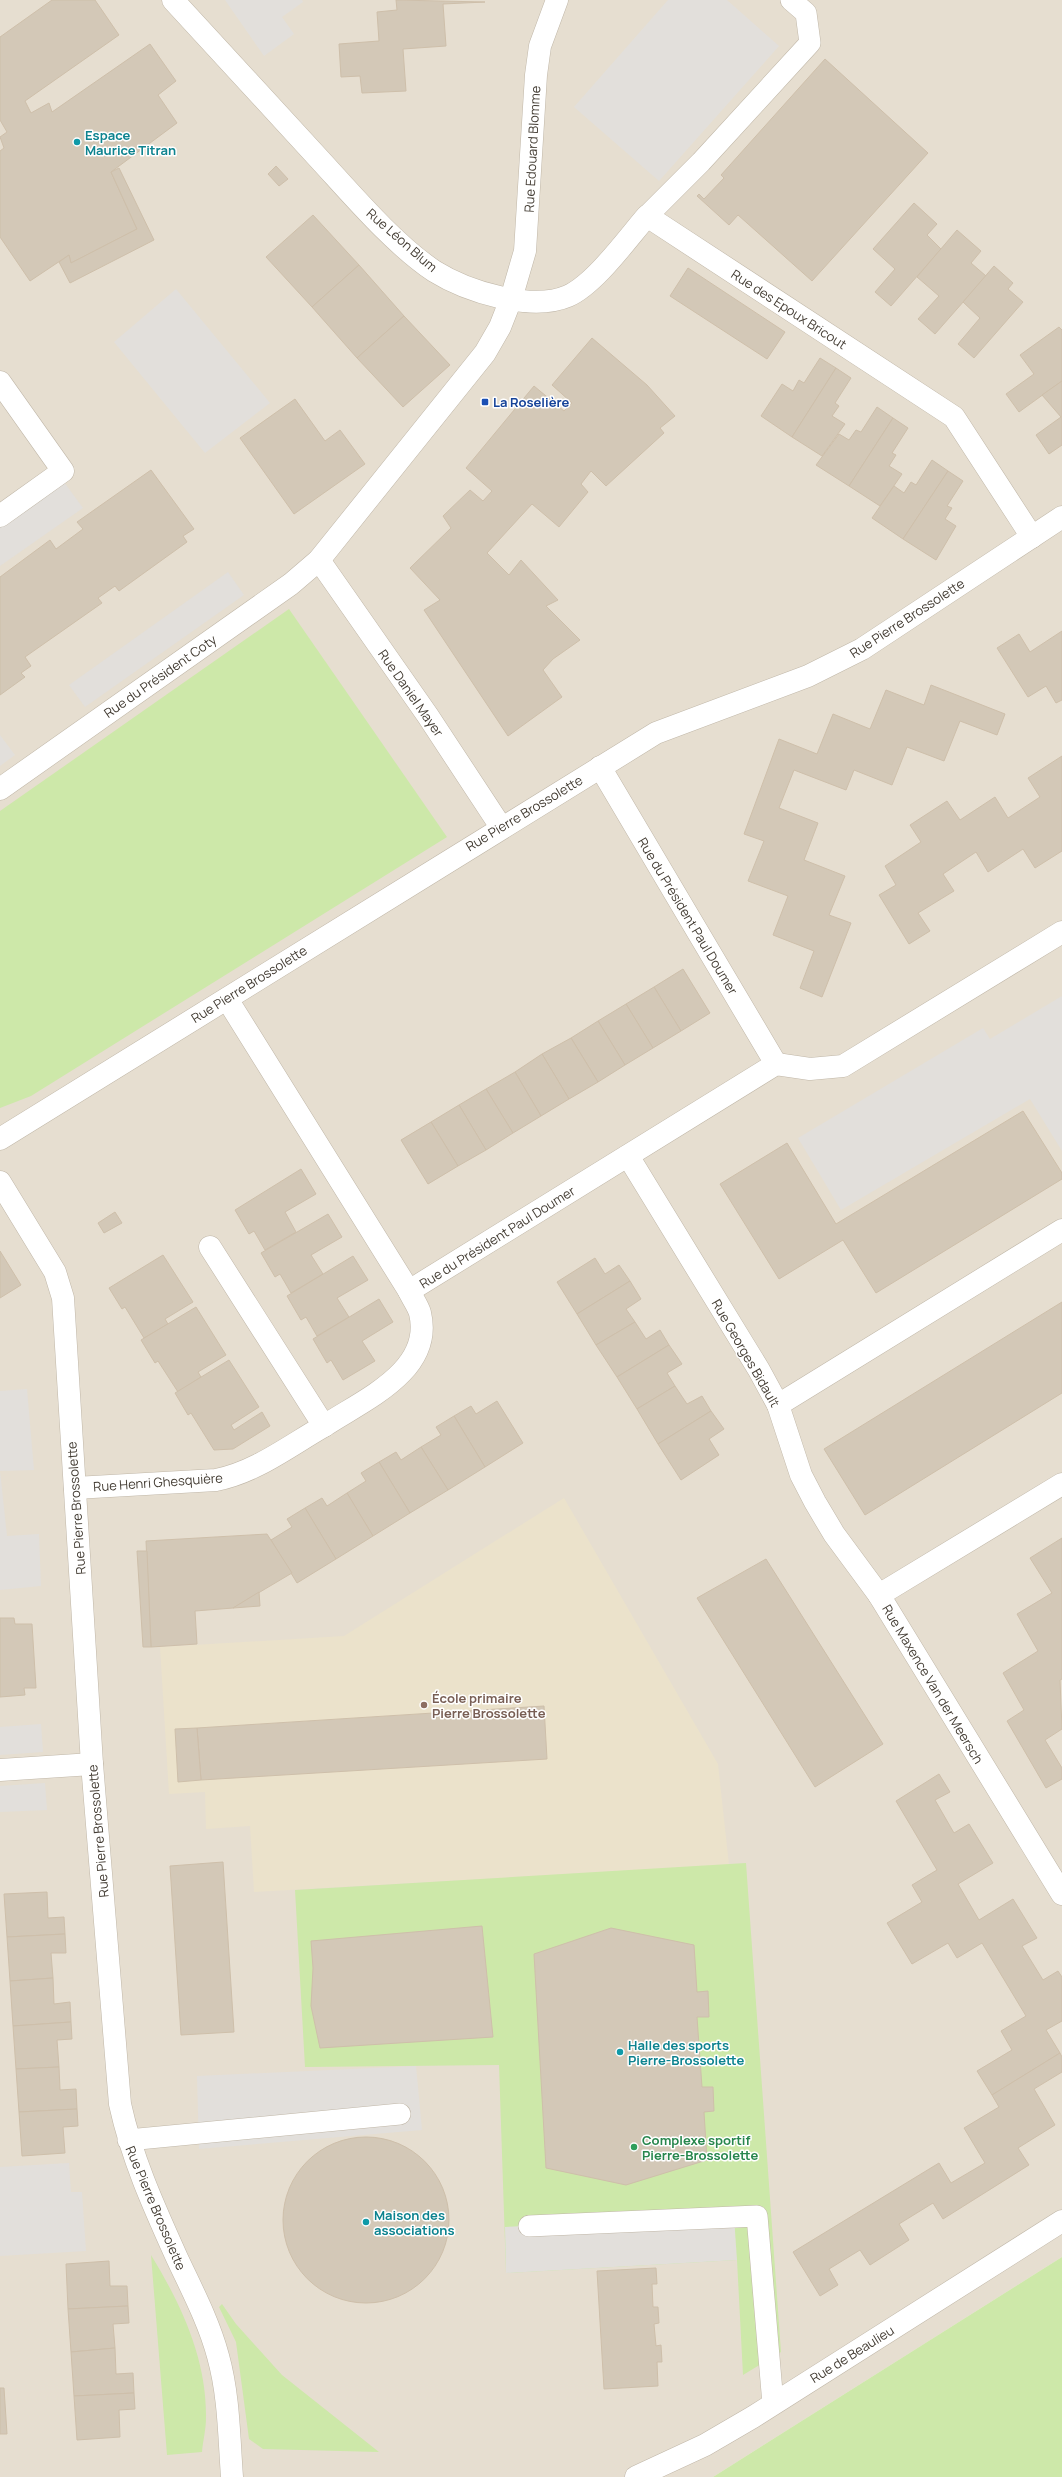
<svg xmlns="http://www.w3.org/2000/svg" width="1062" height="2477" font-family="Manrope,sans-serif">
  <style>
    .residential { fill: #e6ded0 }
    .education { fill: #ebe2cb }
    .green { fill: #cde8a9 }
    .parking { fill: #e2dfdb }
    .building { fill: #d3c8b7; stroke: #cebfaa }
    .lines { fill: none; stroke-linecap: round; stroke-linejoin: round }
    .service-casing { stroke: #c0b7a8; stroke-width: 22 }
    .pedestrian-casing { stroke: #c0b7a8; stroke-width: 23 }
    .minor-casing { stroke: #c0b7a8; stroke-width: 23 }
    .tertiary-casing { stroke: #c0b7a8; stroke-width: 23 }
    .service { stroke: #fff; stroke-width: 21 }
    .pedestrian { stroke: #fff; stroke-width: 22 }
    .minor { stroke: #fff; stroke-width: 22 }
    .tertiary { stroke: #fff; stroke-width: 22 }
    .culture-dot { fill: #0f9aa8; stroke: #fff; stroke-width: 1.5 }
    .transit-dot { fill: #1a4fb4; stroke: #fff; stroke-width: 1.5 }
    .education-dot { fill: #8d6e63; stroke: #fff; stroke-width: 1.5 }
    .leisure-dot { fill: #2e9e5b; stroke: #fff; stroke-width: 1.5 }
    .labels { text-anchor: middle; stroke-width: 3; stroke-linejoin: round; paint-order: stroke }
    .culture-label { font-size: 13px; font-weight: bold; fill: #0d838f; stroke: #fff; text-anchor: start }
    .street-label { font-size: 13px; fill: #433c33; stroke: #fff }
    .transit-label { font-size: 13px; font-weight: bold; fill: #164399; stroke: #fff; text-anchor: start }
    .education-label { font-size: 13px; font-weight: bold; fill: #785e54; stroke: #fff; text-anchor: start }
    .leisure-label { font-size: 13px; font-weight: bold; fill: #27864d; stroke: #fff; text-anchor: start }
  </style>
  <rect width="100%" height="100%" fill="#f2ede2"/>
  <polygon class="residential" points="0,0 1062,0 1062,2257 713,2477 0,2477"/>
  <polygon class="education" points="564,1498 718,1764 729,1865 254,1892 250,1826 206,1829 205,1792 169,1794 160,1647 344,1636"/>
  <g class="green">
    <polygon points="289,609 447,837 31,1096 0,1108 0,811"/>
    <polygon points="746,1863 781,2352 743,2375 737,2260 506,2273 499,2065 305,2067 295,1890"/>
    <path d="M151 2255C181 2304 207 2359 206 2418 206 2429 203 2441 202 2452L167 2455Z"/>
    <polygon points="1062,2257 1062,2477 713,2477"/>
    <polygon points="222,2304 236,2324 282,2375 379,2452 263,2449 249,2439 236,2342 219,2307"/>
  </g>
  <g class="parking">
    <polygon points="225,0 302,0 303,2 282,17 294,34 264,56"/>
    <polygon points="668,0 727,0 779,46 659,181 574,107"/>
    <polygon points="176,289 270,403 205,453 114,342"/>
    <polygon points="64,482 83,508 0,566 0,527"/>
    <polygon points="228,572 244,595 85,707 69,685"/>
    <polygon points="0,735 15,755 0,766"/>
    <polygon points="1062,996 1062,1151 1030,1099 841,1210 798,1138 983,1028 990,1039"/>
    <polygon points="27,1389 34,1470 0,1471 7,1536 39,1534 41,1586 0,1590 0,1391"/>
    <polygon points="41,1724 43,1752 0,1755 0,1727"/>
    <polygon points="45,1783 47,1810 0,1812 0,1786"/>
    <polygon points="416,2066 422,2130 199,2149 197,2076"/>
    <polygon points="69,2163 71,2192 82,2192 86,2251 0,2256 0,2167"/>
    <polygon points="734,2217 737,2260 506,2273 505,2227"/>
  </g>
  <g class="building">
    <polygon points="52,0 95,0 119,35 25,101 31,113 49,103 52,112 150,44 176,81 158,95 177,123 111,172 137,229 71,263 69,255 30,281 0,237 0,151 4,148 0,137 7,132 0,120 0,37"/>
    <polygon points="396,0 485,2 443,4 446,46 403,49 406,91 362,93 360,76 341,77 339,44 379,41 377,12 397,10"/>
    <polygon points="825,59 928,153 812,281 738,215 729,225 697,196 699,194 704,199 724,178 721,175"/>
    <polygon points="276,166 288,179 279,186 268,174"/>
    <polygon points="119,168 154,240 70,283 59,262 69,255 71,263 137,229 111,172"/>
    <polygon points="914,203 937,224 927,235 941,249 891,306 875,292 895,269 873,249"/>
    <polygon points="313,215 359,265 312,307 266,257"/>
    <polygon points="957,230 981,251 971,263 986,276 935,334 918,319 939,296 917,277"/>
    <polygon points="359,265 404,316 357,358 312,307"/>
    <polygon points="994,266 1013,283 1008,289 1023,302 974,358 958,344 980,318 963,302"/>
    <polygon points="688,268 785,332 767,359 670,296"/>
    <polygon points="404,316 450,365 403,407 357,358"/>
    <polygon points="1059,327 1062,330 1062,381 1019,412 1006,394 1034,374 1020,355"/>
    <polygon points="592,338 647,385 675,416 660,428 664,433 606,486 591,471 581,484 588,492 559,527 532,504 487,553 509,575 521,560 558,600 546,606 580,640 553,659 543,670 562,697 508,736 424,610 440,600 410,568 451,528 443,516 470,490 483,501 492,491 466,468 534,386 564,411 572,403 552,385"/>
    <polygon points="820,358 836,368 792,437 761,416 782,384 793,391 799,380 804,383"/>
    <polygon points="836,368 851,378 835,403 839,406 832,416 845,424 822,456 792,437"/>
    <polygon points="1062,381 1062,445 1049,454 1036,435 1061,417 1042,395"/>
    <polygon points="295,399 325,441 340,430 365,464 294,514 240,438"/>
    <polygon points="877,407 893,418 849,486 816,465 839,434 849,440 856,430 861,432"/>
    <polygon points="893,418 908,428 892,453 896,455 889,466 902,474 880,506 849,486"/>
    <polygon points="932,460 948,471 903,539 872,518 894,486 904,493 911,482 916,485"/>
    <polygon points="151,470 194,529 183,536 187,542 119,591 115,586 98,598 102,603 25,657 31,666 21,673 25,677 0,695 0,577 50,540 56,549 83,529 77,522"/>
    <polygon points="948,471 963,481 947,506 952,508 945,519 956,526 936,560 903,539"/>
    <polygon points="1062,631 1062,700 1056,703 1046,686 1028,697 997,648 1019,634 1030,652"/>
    <polygon points="931,685 1005,714 997,735 960,721 944,761 907,747 892,785 854,770 846,790 794,770 779,808 818,823 804,860 845,876 829,915 851,923 822,997 800,988 814,951 773,935 788,896 748,881 764,841 744,834 779,739 817,754 833,714 870,729 886,690 924,705"/>
    <polygon points="1062,756 1062,851 1035,868 1023,849 988,872 976,852 943,874 954,891 918,913 930,931 909,944 879,895 896,885 885,866 921,842 910,825 947,801 960,820 995,797 1008,818 1040,797 1028,778"/>
    <polygon points="683,969 710,1013 681,1031 654,987"/>
    <polygon points="654,987 681,1031 653,1048 626,1004"/>
    <polygon points="626,1004 653,1048 625,1065 598,1021"/>
    <polygon points="598,1021 625,1065 598,1082 571,1038"/>
    <polygon points="571,1038 598,1082 569,1099 542,1054"/>
    <polygon points="542,1054 569,1099 541,1116 515,1072"/>
    <polygon points="515,1072 541,1116 513,1133 486,1089"/>
    <polygon points="486,1089 513,1133 486,1150 459,1105"/>
    <polygon points="459,1105 486,1150 458,1166 431,1122"/>
    <polygon points="1023,1111 1062,1173 1062,1179 876,1293 843,1240 779,1279 720,1184 787,1143 836,1224"/>
    <polygon points="431,1122 458,1166 428,1184 401,1140"/>
    <polygon points="301,1169 316,1194 285,1212 296,1232 265,1250 254,1231 249,1234 235,1210"/>
    <polygon points="115,1212 122,1223 104,1233 98,1223"/>
    <polygon points="328,1214 342,1237 311,1255 323,1274 291,1293 280,1274 275,1277 261,1253"/>
    <polygon points="0,1251 21,1285 0,1298"/>
    <polygon points="163,1255 193,1302 165,1319 168,1324 144,1338 125,1307 122,1309 109,1288"/>
    <polygon points="353,1256 368,1280 337,1298 349,1317 317,1336 306,1317 301,1320 287,1296"/>
    <polygon points="595,1258 605,1274 619,1265 630,1281 577,1314 557,1282"/>
    <polygon points="630,1281 641,1299 626,1309 635,1322 596,1345 577,1314"/>
    <polygon points="379,1299 393,1322 362,1341 375,1361 343,1380 331,1360 327,1363 313,1339"/>
    <polygon points="1062,1302 1062,1393 865,1515 824,1449"/>
    <polygon points="196,1307 226,1355 198,1372 201,1377 178,1392 158,1361 155,1363 141,1340"/>
    <polygon points="635,1322 646,1339 660,1330 669,1345 617,1377 596,1345"/>
    <polygon points="669,1345 682,1364 667,1373 675,1386 637,1409 617,1377"/>
    <polygon points="229,1360 259,1407 231,1425 234,1430 262,1412 270,1426 233,1449 214,1450 191,1413 188,1415 175,1393"/>
    <polygon points="675,1386 687,1404 702,1396 711,1411 658,1444 637,1409"/>
    <polygon points="497,1401 523,1443 485,1467 454,1416 471,1406 476,1414"/>
    <polygon points="711,1411 724,1429 709,1439 719,1455 681,1480 658,1444"/>
    <polygon points="454,1416 485,1467 448,1490 421,1447 441,1435 436,1427"/>
    <polygon points="421,1447 448,1490 410,1513 379,1462 396,1452 401,1460"/>
    <polygon points="379,1462 410,1513 373,1536 347,1493 366,1481 361,1473"/>
    <polygon points="347,1493 373,1536 336,1559 305,1508 322,1498 327,1506"/>
    <polygon points="305,1508 336,1559 297,1583 271,1540 292,1527 287,1519"/>
    <polygon points="267,1534 292,1573 233,1608 195,1611 197,1644 151,1647 146,1541"/>
    <polygon points="1062,1538 1062,1679 1060,1680 1062,1729 1045,1740 1062,1768 1062,1779 1046,1788 1007,1721 1024,1710 1003,1673 1038,1651 1017,1614 1052,1593 1030,1558"/>
    <polygon points="137,1551 147,1551 151,1647 143,1647"/>
    <polygon points="766,1559 883,1744 815,1787 697,1598"/>
    <polygon points="259,1592 260,1606 233,1608"/>
    <polygon points="0,1618 14,1618 15,1624 32,1624 36,1688 24,1688 25,1695 0,1697"/>
    <polygon points="544,1706 547,1759 201,1780 197,1728"/>
    <polygon points="197,1728 201,1780 178,1782 175,1729"/>
    <polygon points="939,1774 950,1792 935,1800 954,1833 969,1824 993,1863 958,1884 979,1920 1013,1899 1037,1938 1022,1946 1043,1980 1058,1971 1062,1977 1062,2021 1046,2030 1060,2053 992,2095 977,2071 1012,2050 1001,2031 1026,2016 982,1943 957,1958 948,1943 912,1964 887,1923 922,1902 912,1885 937,1870 896,1801"/>
    <polygon points="223,1862 234,2032 181,2035 170,1866"/>
    <polygon points="47,1892 48,1918 64,1917 65,1934 7,1937 4,1894"/>
    <polygon points="482,1926 493,2037 320,2048 311,2006 313,1968 311,1941"/>
    <polygon points="611,1928 694,1945 697,1992 708,1991 709,2017 697,2017 702,2087 713,2087 714,2111 704,2112 707,2160 626,2185 546,2168 534,1954"/>
    <polygon points="65,1934 66,1953 51,1953 53,1978 10,1981 7,1937"/>
    <polygon points="53,1978 54,2004 70,2002 71,2022 13,2026 10,1981"/>
    <polygon points="71,2022 72,2039 57,2040 59,2067 16,2069 13,2026"/>
    <polygon points="1060,2053 1062,2057 1062,2072 1034,2089 1055,2125 1018,2148 1029,2165 943,2219 933,2203 899,2224 909,2240 870,2265 860,2250 829,2269 838,2285 820,2296 793,2252 939,2163 951,2183 985,2163 964,2128 999,2107 992,2095"/>
    <polygon points="59,2067 60,2090 76,2089 77,2109 19,2112 16,2069"/>
    <polygon points="77,2109 78,2126 63,2127 65,2153 22,2156 19,2112"/>
    <circle cx="366" cy="2220" r="83"/>
    <polygon points="109,2261 110,2286 127,2286 128,2306 68,2309 66,2264"/>
    <polygon points="656,2268 657,2284 652,2284 653,2307 658,2307 659,2323 654,2324 656,2346 661,2345 662,2362 657,2362 658,2386 604,2389 597,2271"/>
    <polygon points="128,2306 129,2323 113,2324 115,2348 71,2352 68,2309"/>
    <polygon points="115,2348 116,2374 133,2373 134,2393 74,2396 71,2352"/>
    <polygon points="0,2388 4,2388 7,2434 0,2434"/>
    <polygon points="134,2393 135,2409 119,2410 120,2437 77,2440 74,2396"/>
  </g>
  <g class="lines">
    <defs>
      <g id="service">
        <polyline points="647,216 701,162 810,43 806,13 791,0"/>
        <polyline points="128,2140 400,2114"/>
        <polyline points="529,2226 757,2216 773,2404"/>
      </g>
      <polyline id="pedestrian" points="778,1405 1062,1230"/>
      <g id="minor">
        <path d="M173 0C222 53 271 107 321 161 354 197 394 244 434 271 466 291 531 312 568 296 595 284 627 239 647 216L954 417 1032 537"/>
        <polyline points="0,382 63,471 0,516"/>
        <polyline points="319,560 428,716 501,827"/>
        <polyline points="600,767 776,1064"/>
        <polyline points="0,789 291,584 319,560 485,353 500,327 511,299 525,251 536,75 540,46 557,0"/>
        <polyline points="227,999 409,1291 776,1064 810,1069 843,1066 1062,932"/>
        <polyline points="0,1139 656,733 808,676 862,649 1062,517"/>
        <polyline points="628,1156 759,1370 778,1405 801,1475 815,1502 834,1534 879,1595"/>
        <path d="M0 1182 55 1272 63 1298 92 1764 120 2104C132 2159 154 2207 177 2258 192 2290 209 2322 218 2356 229 2395 229 2437 232 2477"/>
        <path d="M210 1247 324 1426C363 1400 434 1371 420 1313 418 1306 412 1298 409 1291"/>
        <polyline points="1062,1484 879,1595 1062,1894"/>
        <path d="M75 1488 216 1480C256 1472 289 1446 324 1426"/>
        <polyline points="0,1770 92,1764"/>
      </g>
      <polyline id="tertiary" points="636,2477 705,2445 753,2417 1062,2221"/>
    </defs>
    <use href="#service" class="service-casing"/>
    <use href="#pedestrian" class="pedestrian-casing"/>
    <use href="#minor" class="minor-casing"/>
    <use href="#tertiary" class="tertiary-casing"/>
    <use href="#service" class="service"/>
    <use href="#pedestrian" class="pedestrian"/>
    <use href="#minor" class="minor"/>
    <use href="#tertiary" class="tertiary"/>
  </g>
  <g class="culture-dot">
    <circle cx="77" cy="142" r="4"/>
    <circle cx="620" cy="2052" r="4"/>
    <circle cx="366" cy="2222" r="4"/>
  </g>
  <rect class="transit-dot" x="481" y="398" width="8" height="8" rx="2"/>
  <circle class="education-dot" cx="424" cy="1705" r="4"/>
  <circle class="leisure-dot" cx="634" cy="2147" r="4"/>
  <g class="labels">
    <g class="culture-label">
      <text x="85" y="140">Espace<tspan x="85" dy="15">Maurice Titran</tspan></text>
      <text x="628" y="2050">Halle des sports<tspan x="628" dy="15">Pierre-Brossolette</tspan></text>
      <text x="374" y="2220">Maison des<tspan x="374" dy="15">associations</tspan></text>
    </g>
    <g class="street-label">
      <text transform="translate(532 149) rotate(-87)" y="5">Rue Edouard Blomme</text>
      <text transform="translate(402 240) rotate(41)" y="5">Rue Léon Blum</text>
      <text transform="translate(789 309) rotate(33)" y="5">Rue des Epoux Bricout</text>
      <text transform="translate(907 618) rotate(-33)" y="5">Rue Pierre Brossolette</text>
      <text transform="translate(160 676) rotate(-35)" y="5">Rue du Président Coty</text>
      <text transform="translate(411 693) rotate(55)" y="5">Rue Daniel Mayer</text>
      <text transform="translate(524 813) rotate(-31)" y="5">Rue Pierre Brossolette</text>
      <text transform="translate(688 916) rotate(59)" y="5">Rue du Président Paul Doumer</text>
      <text transform="translate(249 984) rotate(-32)" y="5">Rue Pierre Brossolette</text>
      <text transform="translate(497 1237) rotate(-32)" y="5">Rue du Président Paul Doumer</text>
      <text transform="translate(746 1353) rotate(60)" y="5">Rue Georges Bidault</text>
      <text transform="translate(158 1482) rotate(-4)" y="5">Rue Henri Ghesquière</text>
      <text transform="translate(76 1508) rotate(-94)" y="5">Rue Pierre Brossolette</text>
      <text transform="translate(933 1684) rotate(59)" y="5">Rue Maxence Van der Meersch</text>
      <text transform="translate(98 1831) rotate(-95)" y="5">Rue Pierre Brossolette</text>
      <text transform="translate(156 2208) rotate(67)" y="5">Rue Pierre Brossolette</text>
      <text transform="translate(852 2354) rotate(-32)" y="5">Rue de Beaulieu</text>
    </g>
    <g class="transit-label">
      <text x="493" y="407">La Roselière</text>
    </g>
    <g class="education-label">
      <text x="432" y="1703">École primaire<tspan x="432" dy="15">Pierre Brossolette</tspan></text>
    </g>
    <g class="leisure-label">
      <text x="642" y="2145">Complexe sportif<tspan x="642" dy="15">Pierre-Brossolette</tspan></text>
    </g>
  </g>
</svg>
